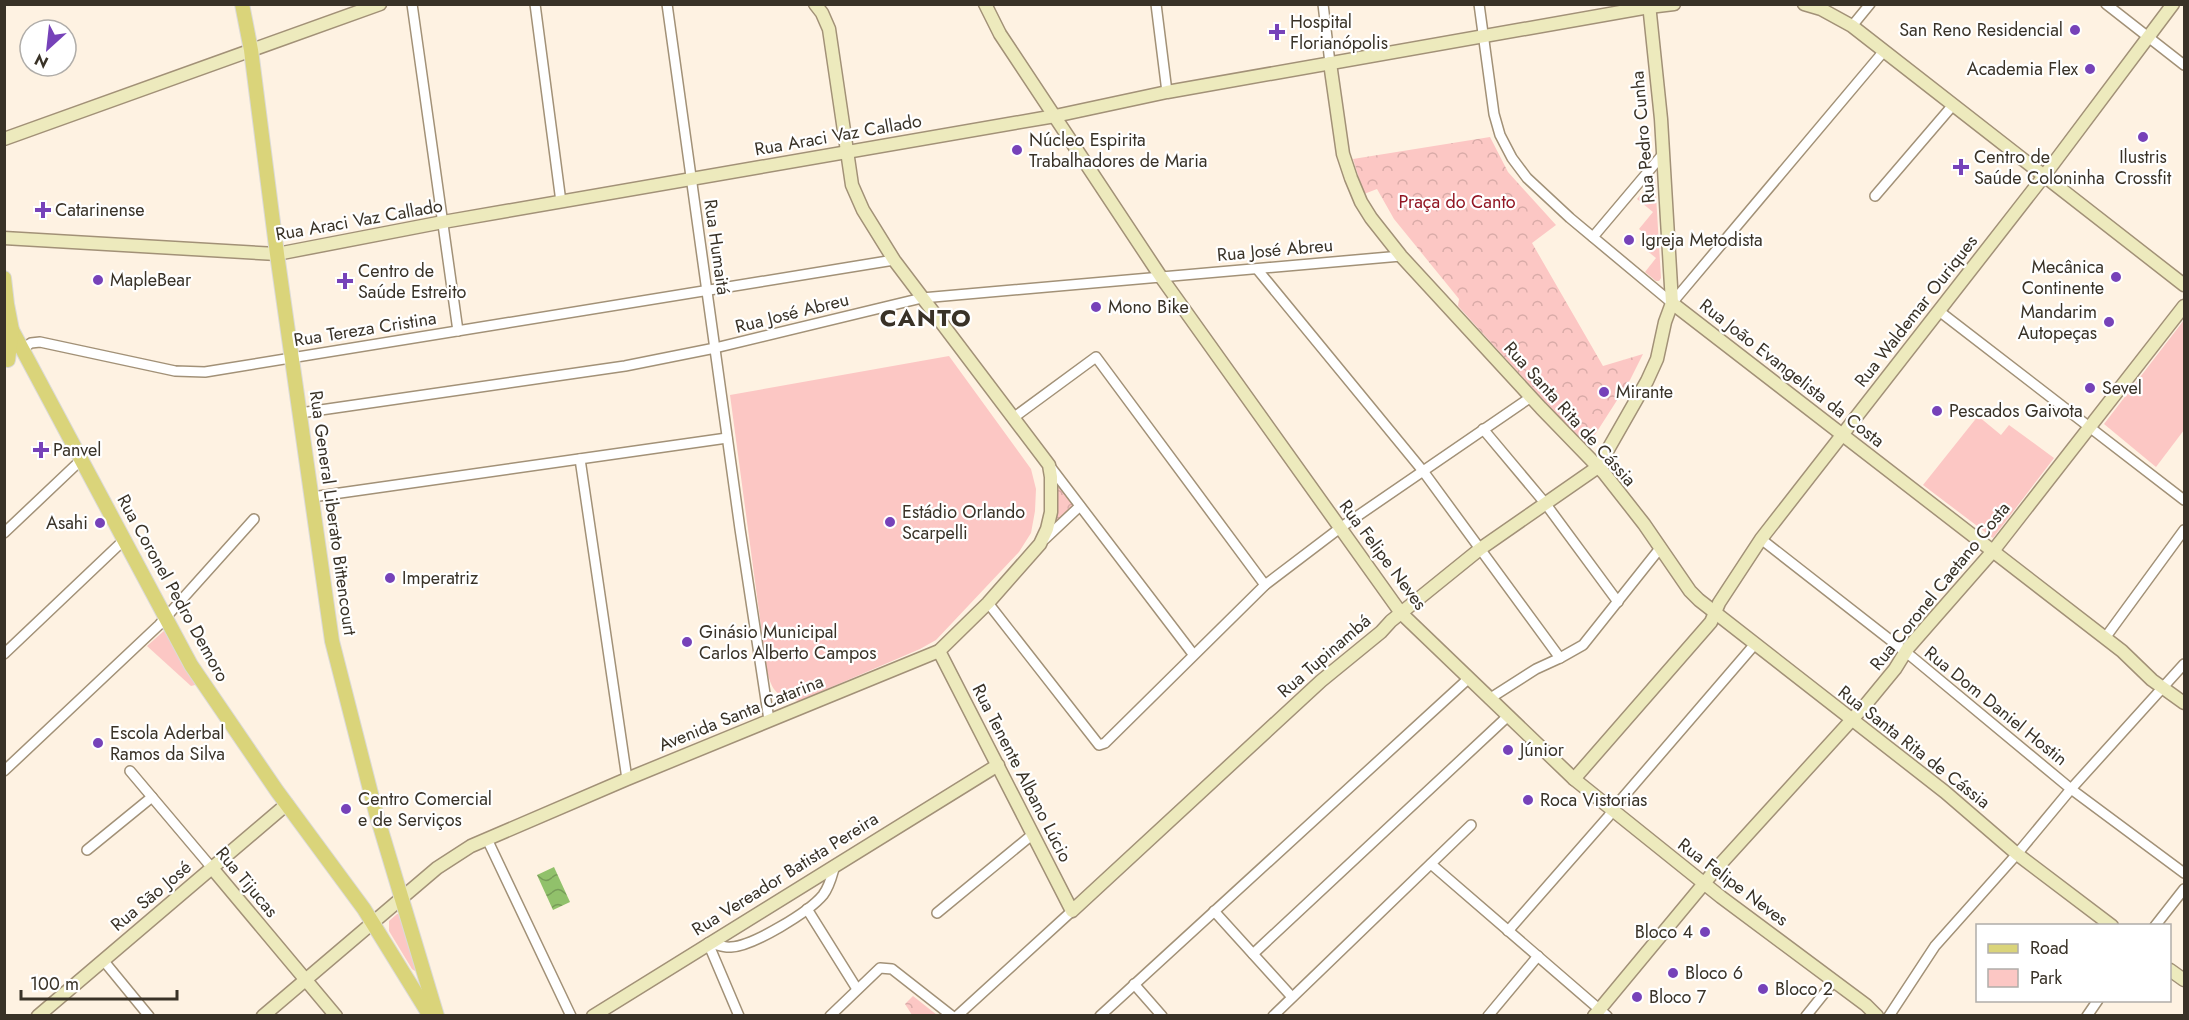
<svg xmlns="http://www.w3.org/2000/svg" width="2189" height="1020" font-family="Jost,sans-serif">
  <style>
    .green { fill: #fcc7c4 }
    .forest { fill: url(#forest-crowns) }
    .water { fill: url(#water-waves) }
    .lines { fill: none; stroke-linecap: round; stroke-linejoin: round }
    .street-casing { stroke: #a29177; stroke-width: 12 }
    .secondary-casing { stroke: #a29177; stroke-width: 15 }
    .primary-casing { stroke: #dbdad8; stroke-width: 16 }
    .street { stroke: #fff; stroke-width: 9 }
    .secondary { stroke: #edeabd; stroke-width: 12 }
    .primary { stroke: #dad47a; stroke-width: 14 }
    .poi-dot { fill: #7642b9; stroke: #fff; stroke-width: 2 }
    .labels { text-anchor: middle; stroke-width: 4.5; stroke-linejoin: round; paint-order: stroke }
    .poi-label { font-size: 18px; fill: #393227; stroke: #fff; text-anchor: start }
    .street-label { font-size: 18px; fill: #393227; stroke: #fff }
    .park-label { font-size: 18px; fill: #921623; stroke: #fff }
    .district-label { font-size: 24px; font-weight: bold; letter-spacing: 1.5px; fill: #393227; stroke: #fff }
  </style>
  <defs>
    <pattern id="forest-crowns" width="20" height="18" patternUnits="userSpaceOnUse" patternTransform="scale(1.5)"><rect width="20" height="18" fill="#fcc7c4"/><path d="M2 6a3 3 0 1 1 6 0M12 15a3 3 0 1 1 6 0" fill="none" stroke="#d9aba8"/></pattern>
    <pattern id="water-waves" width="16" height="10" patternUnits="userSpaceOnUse" patternTransform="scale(1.5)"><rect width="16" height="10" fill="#91c16b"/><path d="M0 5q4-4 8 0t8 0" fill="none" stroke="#779d58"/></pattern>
  </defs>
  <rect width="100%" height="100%" fill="#fef2e2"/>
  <g class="green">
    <polygon points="1655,179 1661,278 1659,281 1656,281 1645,272 1656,258 1640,245 1648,236 1639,229 1653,212 1637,199"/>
    <polygon points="2184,320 2184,430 2156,467 2104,424"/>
    <path d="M949 356 1031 469 1036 489 1035 511 1031 533 1019 552 936 640 920 649 799 701C777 695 773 694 767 671L730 395Z"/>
    <polygon points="1978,416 2001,435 2009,425 2054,458 1993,538 1923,485"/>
    <polygon points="165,630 196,682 195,685 191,686 147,646"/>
    <polygon points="397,914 402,914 419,970 415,971 412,969 389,931 389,921"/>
  </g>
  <g class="forest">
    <polygon points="1490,137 1508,172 1556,225 1532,243 1603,366 1643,354 1630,380 1589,444 1584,445 1458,306 1459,299 1394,219 1377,189 1364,194 1353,159"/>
    <polygon points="1056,478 1075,505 1055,524"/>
    <polygon points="913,996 937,1015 912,1015 905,1004"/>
  </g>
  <polygon class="water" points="554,867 570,902 553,910 537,875"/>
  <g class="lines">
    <defs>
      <g id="street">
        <polyline points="412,4 458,331"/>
        <polyline points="535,4 561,202"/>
        <polyline points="667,4 740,529 769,720"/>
        <polyline points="1156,4 1167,92"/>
        <polyline points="1323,4 1330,63"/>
        <polyline points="1479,4 1494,114 1500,135 1512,158 1527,178 1570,218 1672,303 1884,51"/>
        <polyline points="2106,4 2184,65"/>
        <polyline points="1852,26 1870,4"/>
        <polyline points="1875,196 1953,105"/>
        <polyline points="1593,237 1663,154"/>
        <polyline points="1257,269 1423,471 1560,658"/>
        <polyline points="1939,311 2184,500"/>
        <polyline points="22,349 31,343 40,342 175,371 205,372 894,260"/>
        <polyline points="300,413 625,366 715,348 922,298 1401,256"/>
        <polyline points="1013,418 1096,357 1265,585"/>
        <polyline points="1483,429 1545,503 1618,602"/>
        <polyline points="580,459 627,779"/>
        <polyline points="1049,465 1193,654"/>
        <polyline points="312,497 727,438"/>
        <polyline points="4,533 81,460"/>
        <polyline points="1045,539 1080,506"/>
        <polyline points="1761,539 1912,657 2071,789 2184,873"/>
        <polyline points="988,603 1099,745 1105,743 1265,585 1340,528 1531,397"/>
        <polyline points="2105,638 2184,530"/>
        <polyline points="4,654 124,540"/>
        <polyline points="1489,699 1536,669 1560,658 1583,645 1661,547"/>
        <polyline points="4,771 159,625 254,519"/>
        <polyline points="130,771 212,868"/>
        <polyline points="487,839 571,1016"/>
        <polyline points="87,850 152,797"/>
        <polyline points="1431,864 1607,1016"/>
        <polyline points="807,909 857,989"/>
        <polyline points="1214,911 1292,997"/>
        <polyline points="937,913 1033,834"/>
        <polyline points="2155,926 2184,889"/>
        <polyline points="1508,931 1608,817 1619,802 1755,644"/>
        <polyline points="708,943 739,1016"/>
        <path d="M709 943C716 944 724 948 731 947 753 946 809 912 823 895 830 886 832 875 835 865"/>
        <polyline points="1253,954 1507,717"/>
        <polyline points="103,960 149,1016"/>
        <polyline points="1134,984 1162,1016"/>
        <polyline points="830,1016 880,968 892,969 952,1016"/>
        <polyline points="957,1016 1072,911"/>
        <polyline points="1100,1016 1468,679"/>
        <polyline points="1273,1016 1471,825"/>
        <polyline points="1488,1016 1538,956"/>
        <polyline points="1806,1016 1834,981"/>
        <polyline points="1889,1016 1935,946 2017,854 2071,789 2184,664"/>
        <polyline points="2087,1016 2098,1000"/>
      </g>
      <g id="secondary">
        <polyline points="985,4 1000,34 1161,277 1401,613 1574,779 1721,897 1866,1005 1877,1016"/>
        <polyline points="1804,4 1821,9 1852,26 2184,285"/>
        <polyline points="1330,63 1343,154 1351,178 1361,202 1371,218 1401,256 1541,408 1604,473 1644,524 1690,591 1699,600 1945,792 2017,854 2112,926"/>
        <polyline points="4,139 380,4"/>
        <polyline points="4,238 277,254 443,222 1055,116 1167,92 1649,7 1674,4"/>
        <polyline points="1672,303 2122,651 2152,680 2184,703"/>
        <polyline points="939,651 1072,911 1321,681 1381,632 1391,621 1480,549 1598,467 1647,381 1657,359 1665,322 1672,303 1661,119 1649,4"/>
        <polyline points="1574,779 1711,622 1719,603 1761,539 2044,176 2173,4"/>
        <polyline points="212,868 336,1016"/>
        <polyline points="2170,970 2184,980"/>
        <polyline points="38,1016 287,804"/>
        <polyline points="263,1016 437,868 471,846 627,779 939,651 988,603 1040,544 1047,529 1051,512 1051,477 1049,465 894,260 863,210 852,185 829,29 822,13 815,4"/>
        <polyline points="593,1016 998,765"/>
        <polyline points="1594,1016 1716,869 1867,703 1895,669 1908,648 1993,551 2184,306"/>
      </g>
      <g id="primary">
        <polyline points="242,4 251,50 277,254 332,641 376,813 437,1016"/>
        <polyline points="4,278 7,304 12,330 191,665 277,791 364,909 430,1016"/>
        <polyline points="8,360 12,330"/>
      </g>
    </defs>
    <use href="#street" class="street-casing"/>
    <use href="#secondary" class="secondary-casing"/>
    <use href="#primary" class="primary-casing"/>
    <use href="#street" class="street"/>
    <use href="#secondary" class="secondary"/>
    <use href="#primary" class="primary"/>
  </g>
  <g class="poi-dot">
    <circle cx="2075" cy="30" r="6"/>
    <path d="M1274 23h6v6h6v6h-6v6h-6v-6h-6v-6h6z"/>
    <circle cx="2090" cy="69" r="6"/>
    <circle cx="2143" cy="137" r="6"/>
    <circle cx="1017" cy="150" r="6"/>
    <path d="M1958 158h6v6h6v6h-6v6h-6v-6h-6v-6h6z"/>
    <path d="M40 201h6v6h6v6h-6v6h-6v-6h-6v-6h6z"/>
    <circle cx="1629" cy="240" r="6"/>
    <circle cx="2116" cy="277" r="6"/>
    <circle cx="98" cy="280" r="6"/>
    <path d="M342 272h6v6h6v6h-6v6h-6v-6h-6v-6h6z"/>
    <circle cx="1096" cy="307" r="6"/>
    <circle cx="2109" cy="322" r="6"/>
    <circle cx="2090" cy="388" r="6"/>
    <circle cx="1604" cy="392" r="6"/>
    <circle cx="1937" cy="411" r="6"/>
    <path d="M38 441h6v6h6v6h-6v6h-6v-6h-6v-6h6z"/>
    <circle cx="890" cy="522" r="6"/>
    <circle cx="100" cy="523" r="6"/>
    <circle cx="390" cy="578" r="6"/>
    <circle cx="687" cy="642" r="6"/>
    <circle cx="98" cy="743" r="6"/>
    <circle cx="1508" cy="750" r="6"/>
    <circle cx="1528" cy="800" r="6"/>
    <circle cx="346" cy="809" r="6"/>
    <circle cx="1705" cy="932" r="6"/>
    <circle cx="1673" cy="973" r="6"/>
    <circle cx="1763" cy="989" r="6"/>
    <circle cx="1637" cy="997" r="6"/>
  </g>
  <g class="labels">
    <g class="poi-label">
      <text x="1290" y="28">Hospital<tspan x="1290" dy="21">Florianópolis</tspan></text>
      <text x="2063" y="36" text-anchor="end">San Reno Residencial</text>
      <text x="2078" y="75" text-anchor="end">Academia Flex</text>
      <text x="1029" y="146">Núcleo Espirita<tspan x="1029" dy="21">Trabalhadores de Maria</tspan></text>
      <text x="1974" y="163">Centro de<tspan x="1974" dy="21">Saúde Coloninha</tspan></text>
      <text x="2143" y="163" text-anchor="middle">Ilustris<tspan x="2143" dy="21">Crossfit</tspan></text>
      <text x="55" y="216">Catarinense</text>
      <text x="1641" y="246">Igreja Metodista</text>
      <text x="2104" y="273" text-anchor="end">Mecânica<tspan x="2104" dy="21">Continente</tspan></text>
      <text x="358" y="277">Centro de<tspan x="358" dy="21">Saúde Estreito</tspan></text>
      <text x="110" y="286">MapleBear</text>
      <text x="1108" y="313">Mono Bike</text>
      <text x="2097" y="318" text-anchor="end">Mandarim<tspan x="2097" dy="21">Autopeças</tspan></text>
      <text x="2102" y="394">Sevel</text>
      <text x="1616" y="398">Mirante</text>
      <text x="1949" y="417">Pescados Gaivota</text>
      <text x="53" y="456">Panvel</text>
      <text x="902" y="518">Estádio Orlando<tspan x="902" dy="21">Scarpelli</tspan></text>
      <text x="88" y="529" text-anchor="end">Asahi</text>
      <text x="402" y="584">Imperatriz</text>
      <text x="699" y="638">Ginásio Municipal<tspan x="699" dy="21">Carlos Alberto Campos</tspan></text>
      <text x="110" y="739">Escola Aderbal<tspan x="110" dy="21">Ramos da Silva</tspan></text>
      <text x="1520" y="756">Júnior</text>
      <text x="358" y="805">Centro Comercial<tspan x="358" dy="21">e de Serviços</tspan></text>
      <text x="1540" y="806">Roca Vistorias</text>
      <text x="1693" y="938" text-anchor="end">Bloco 4</text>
      <text x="1685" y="979">Bloco 6</text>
      <text x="1775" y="995">Bloco 2</text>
      <text x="1649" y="1003">Bloco 7</text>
    </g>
    <g class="street-label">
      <text transform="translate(838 135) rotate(-10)" y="6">Rua Araci Vaz Callado</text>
      <text transform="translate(1643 137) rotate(-95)" y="6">Rua Pedro Cunha</text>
      <text transform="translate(359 220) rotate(-10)" y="6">Rua Araci Vaz Callado</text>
      <text transform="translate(717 247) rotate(82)" y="6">Rua Humaitá</text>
      <text transform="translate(1275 250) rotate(-5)" y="6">Rua José Abreu</text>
      <text transform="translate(1916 311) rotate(-52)" y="6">Rua Waldemar Ouriques</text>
      <text transform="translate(792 313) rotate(-14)" y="6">Rua José Abreu</text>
      <text transform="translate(365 329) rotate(-9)" y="6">Rua Tereza Cristina</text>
      <text transform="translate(1792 373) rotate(38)" y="6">Rua João Evangelista da Costa</text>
      <text transform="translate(1570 414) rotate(48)" y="6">Rua Santa Rita de Cássia</text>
      <text transform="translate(333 513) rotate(82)" y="6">Rua General Liberato Bittencourt</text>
      <text transform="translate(1383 555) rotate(53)" y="6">Rua Felipe Neves</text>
      <text transform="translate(1940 586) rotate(-51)" y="6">Rua Coronel Caetano Costa</text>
      <text transform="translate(173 588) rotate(61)" y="6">Rua Coronel Pedro Demoro</text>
      <text transform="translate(1324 656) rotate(-41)" y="6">Rua Tupinambá</text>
      <text transform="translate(1996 706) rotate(39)" y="6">Rua Dom Daniel Hostin</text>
      <text transform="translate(741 713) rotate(-22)" y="6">Avenida Santa Catarina</text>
      <text transform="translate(1914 747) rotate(38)" y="6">Rua Santa Rita de Cássia</text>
      <text transform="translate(1022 773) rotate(63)" y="6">Rua Tenente Albano Lúcio</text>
      <text transform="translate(785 874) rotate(-32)" y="6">Rua Vereador Batista Pereira</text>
      <text transform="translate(247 882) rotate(50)" y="6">Rua Tijucas</text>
      <text transform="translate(1733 882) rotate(37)" y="6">Rua Felipe Neves</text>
      <text transform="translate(151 896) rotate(-40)" y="6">Rua São José</text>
    </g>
    <g class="park-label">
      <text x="1457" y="208">Praça do Canto</text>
    </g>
    <g class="district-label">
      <text x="926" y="326">CANTO</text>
    </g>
  </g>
  <rect width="2189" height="1020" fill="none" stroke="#393227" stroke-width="12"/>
  <rect x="1976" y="924" width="195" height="78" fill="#ffffff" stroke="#b0ada9" stroke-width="1.5"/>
  <rect x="1988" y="944" width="30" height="9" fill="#dad47a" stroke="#b0ada9" stroke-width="1.5"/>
  <text x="2030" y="954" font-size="18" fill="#393227">Road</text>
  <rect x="1988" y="969" width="30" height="18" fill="#fcc7c4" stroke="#b0ada9" stroke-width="1.5"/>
  <text x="2030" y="984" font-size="18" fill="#393227">Park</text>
  <g transform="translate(48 48) rotate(207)"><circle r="28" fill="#ffffff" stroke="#b0ada9" stroke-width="1.5"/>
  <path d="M0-4.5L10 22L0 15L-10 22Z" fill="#7642b9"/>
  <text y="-9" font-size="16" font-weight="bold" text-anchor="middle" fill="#393227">N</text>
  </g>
  <path d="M21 990v9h156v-9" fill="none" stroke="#393227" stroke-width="3"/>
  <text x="30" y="990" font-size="18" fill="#393227" stroke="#ffffff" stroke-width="4.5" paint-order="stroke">100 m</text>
</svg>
